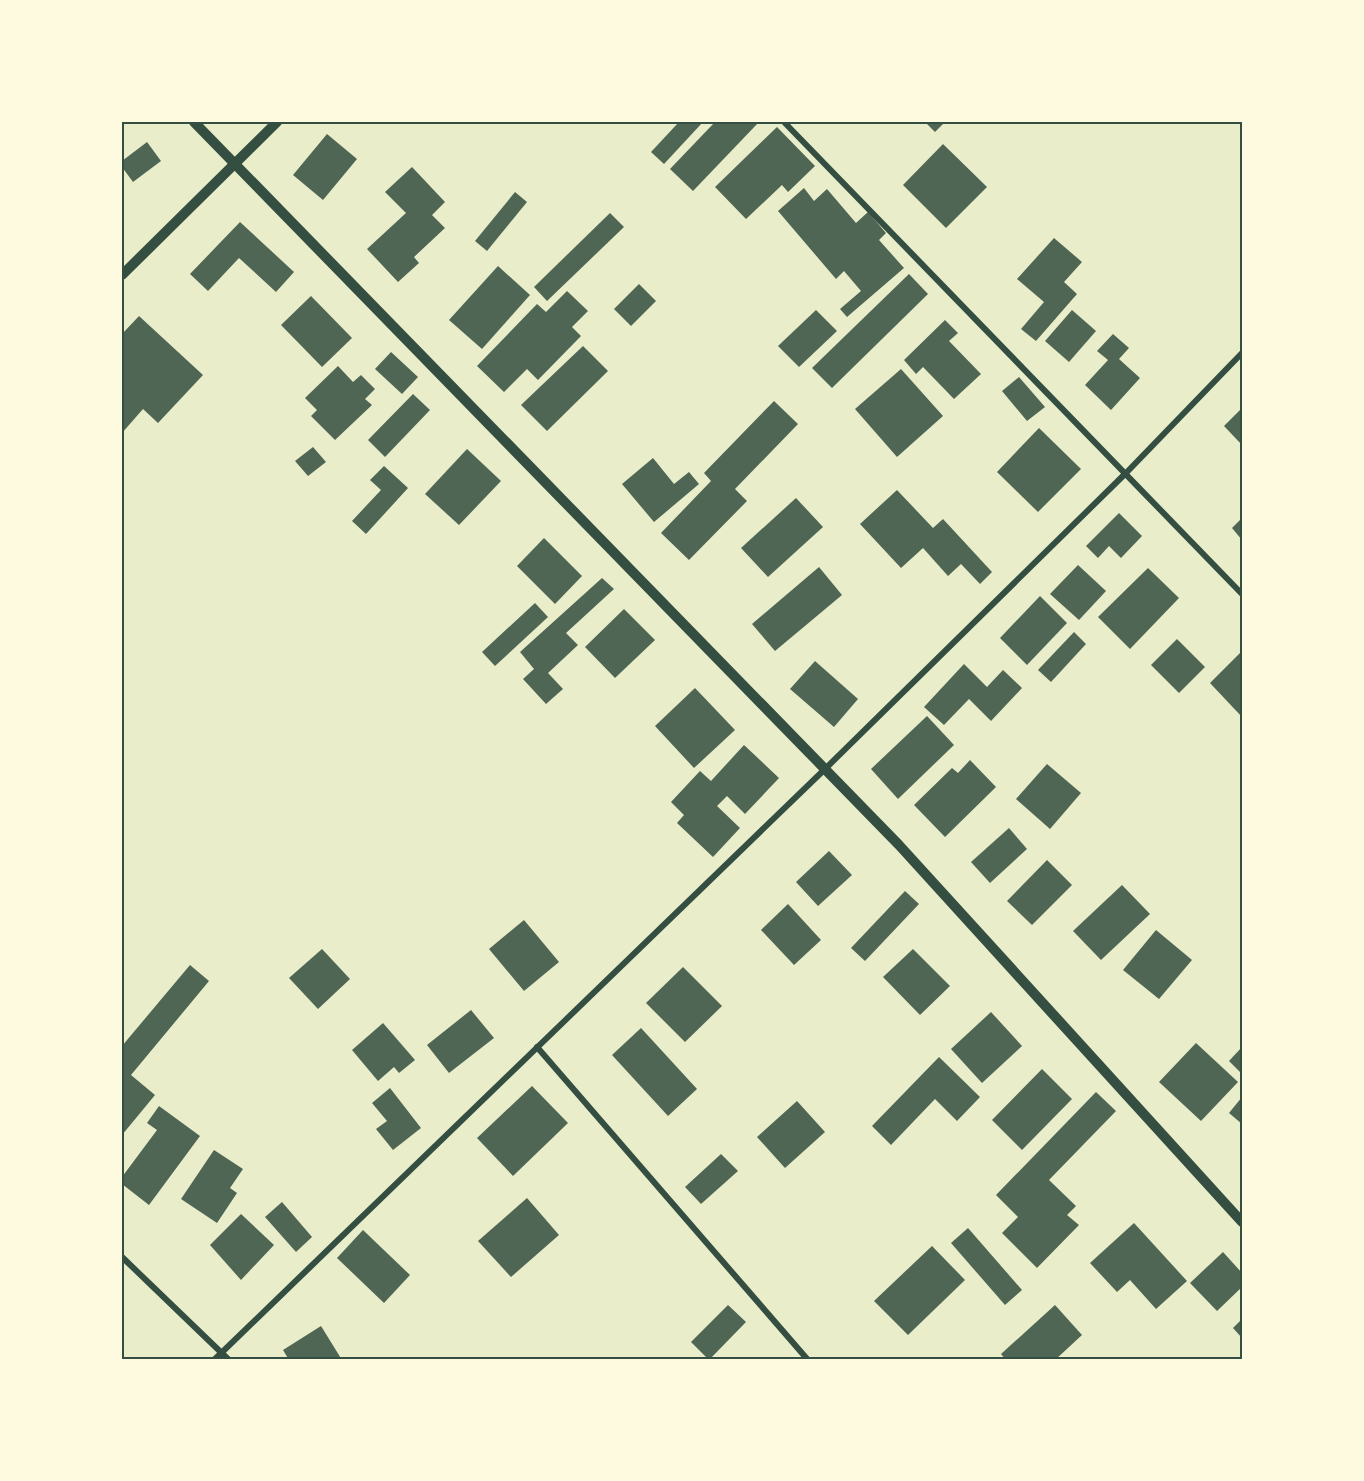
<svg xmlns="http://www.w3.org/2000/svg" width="1364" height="1481" font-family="Roboto,sans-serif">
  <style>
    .building { fill: #4f6655 }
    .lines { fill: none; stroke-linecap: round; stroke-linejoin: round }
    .minor { stroke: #344e41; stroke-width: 6 }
    .tertiary { stroke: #344e41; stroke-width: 10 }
    .neatline { fill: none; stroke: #344e41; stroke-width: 2 }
  </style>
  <rect width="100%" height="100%" fill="#e9edc9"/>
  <g class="building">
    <polygon points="679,122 703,122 664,164 651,152"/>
    <polygon points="715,122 759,122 693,191 670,169"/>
    <polygon points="925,122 945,122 935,132"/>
    <polygon points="777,127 815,166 788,192 782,185 746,219 715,187"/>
    <polygon points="327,134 357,159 323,200 293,175"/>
    <polygon points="147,142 161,161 133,182 122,167 122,161"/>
    <polygon points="943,144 987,187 946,228 903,185"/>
    <polygon points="412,167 445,202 432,215 445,228 414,257 419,263 398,282 367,249 406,213 385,192"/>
    <polygon points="804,188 814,201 827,189 856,223 868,212 886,233 879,240 904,268 847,317 840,309 861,291 844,271 836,279 778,211"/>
    <polygon points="515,192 527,202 487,251 475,241"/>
    <polygon points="610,213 624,227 547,301 534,287"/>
    <polygon points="240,222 294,272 276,292 239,258 208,291 190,274"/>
    <polygon points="1054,238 1082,262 1064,282 1077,294 1036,341 1021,329 1044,302 1017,279"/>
    <polygon points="498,266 530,295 482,349 449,320"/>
    <polygon points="909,274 928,294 832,388 812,368"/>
    <polygon points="639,284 656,301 631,326 614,309"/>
    <polygon points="567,291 588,311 572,327 581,336 538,380 527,369 504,392 477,366 537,304 546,312"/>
    <polygon points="311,296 352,338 322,367 281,325"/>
    <polygon points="816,310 837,331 799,367 778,346"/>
    <polygon points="1072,310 1096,331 1069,362 1045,341"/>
    <polygon points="139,316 203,375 158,423 143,409 122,433 122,334"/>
    <polygon points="945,320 958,333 949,341 981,374 954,399 923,367 916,374 904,360"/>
    <polygon points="1113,334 1129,348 1119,359 1140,378 1111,410 1085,385 1108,360 1097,351"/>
    <polygon points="583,346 608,371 547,431 521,405"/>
    <polygon points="391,352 418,377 402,394 375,369"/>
    <polygon points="338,366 353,382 361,375 375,389 365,399 372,405 335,440 311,416 317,410 305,398"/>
    <polygon points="901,369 943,416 897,457 855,409"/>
    <polygon points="1019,377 1045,407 1027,421 1002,391"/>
    <polygon points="413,394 430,410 385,457 368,440"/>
    <polygon points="774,401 798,424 735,489 747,501 689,560 661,533 711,481 704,473"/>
    <polygon points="1242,408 1242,445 1224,426"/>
    <polygon points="1039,428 1081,469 1038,512 997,472"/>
    <polygon points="313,447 326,462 308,476 295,461"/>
    <polygon points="467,449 501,481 459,525 425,494"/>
    <polygon points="653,458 674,484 689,472 699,484 654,522 622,484"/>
    <polygon points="384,466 408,488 366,534 352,521 381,490 370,480"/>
    <polygon points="897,490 933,528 943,519 992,572 980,584 961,564 948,576 923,548 901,568 860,524"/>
    <polygon points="796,498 823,527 768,577 741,548"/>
    <polygon points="1119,513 1142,536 1121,558 1109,546 1098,558 1086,546"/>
    <polygon points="1242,518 1242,540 1232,528"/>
    <polygon points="544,538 582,576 555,604 517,566"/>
    <polygon points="1078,565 1106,591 1079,620 1050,594"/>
    <polygon points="819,567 842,595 775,651 752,624"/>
    <polygon points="1148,568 1179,598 1130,649 1098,617"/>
    <polygon points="602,578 614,589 566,633 578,645 548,673 563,689 546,704 523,679 534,669 520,652"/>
    <polygon points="1040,596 1067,623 1027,665 1000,638"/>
    <polygon points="535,603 548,617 495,666 482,652"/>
    <polygon points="624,609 655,640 615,678 585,647"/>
    <polygon points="1074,632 1086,644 1051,682 1038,670"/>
    <polygon points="1177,639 1205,667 1179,693 1151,665"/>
    <polygon points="1242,651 1242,717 1210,683"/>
    <polygon points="815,661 858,699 834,727 790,689"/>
    <polygon points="964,664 987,687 1003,670 1022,688 991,721 969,699 944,725 924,707"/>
    <polygon points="695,688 735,730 694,768 655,726"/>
    <polygon points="927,716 954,745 898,799 871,769"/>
    <polygon points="744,745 779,778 745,814 727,796 717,806 740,828 713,857 677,823 684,815 671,802 700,771 711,781"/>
    <polygon points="970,760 996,787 945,837 914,805 952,768 958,773"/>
    <polygon points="1047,764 1081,793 1050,829 1016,799"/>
    <polygon points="1009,828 1027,849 990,883 971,862"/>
    <polygon points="829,851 852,875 818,906 796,882"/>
    <polygon points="1047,860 1072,885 1032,925 1007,901"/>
    <polygon points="1122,885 1150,914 1101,960 1073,931"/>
    <polygon points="905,891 919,904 865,961 851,948"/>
    <polygon points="788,904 821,940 794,965 761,930"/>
    <polygon points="524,920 559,962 524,991 489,949"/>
    <polygon points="1156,930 1192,960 1159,999 1123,970"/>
    <polygon points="322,949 350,979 318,1009 289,978"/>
    <polygon points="913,949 950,986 920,1015 883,977"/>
    <polygon points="190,965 209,981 131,1075 155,1095 122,1135 122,1046"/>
    <polygon points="683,967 722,1006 685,1042 646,1003"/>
    <polygon points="471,1010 494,1038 449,1073 427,1045"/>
    <polygon points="991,1012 1022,1046 982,1083 951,1049"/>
    <polygon points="383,1023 415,1060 399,1073 394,1067 378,1081 352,1050"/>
    <polygon points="641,1028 697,1089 668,1116 612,1055"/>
    <polygon points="1196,1043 1238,1082 1201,1121 1159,1082"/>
    <polygon points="1242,1047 1242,1074 1229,1061"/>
    <polygon points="939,1057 980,1097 957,1121 935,1099 891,1145 872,1126"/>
    <polygon points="1042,1069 1072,1099 1022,1150 992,1120"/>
    <polygon points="532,1086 568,1123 513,1176 477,1138"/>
    <polygon points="390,1088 421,1128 393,1150 376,1129 387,1121 372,1103"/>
    <polygon points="1096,1092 1116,1111 1049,1180 1076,1206 1067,1215 1079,1225 1037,1268 1002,1233 1018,1217 996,1195"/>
    <polygon points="1242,1097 1242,1124 1229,1113"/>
    <polygon points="797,1101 825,1132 785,1168 757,1137"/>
    <polygon points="159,1106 200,1136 149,1205 122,1184 122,1177 157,1130 147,1123"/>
    <polygon points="214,1150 243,1169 230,1188 237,1193 217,1223 181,1199"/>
    <polygon points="721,1154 738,1171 701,1204 685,1187"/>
    <polygon points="527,1198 559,1235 511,1277 478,1241"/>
    <polygon points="282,1202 312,1237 296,1252 265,1217"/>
    <polygon points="241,1214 274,1245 241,1280 210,1245"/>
    <polygon points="1134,1223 1187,1281 1156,1309 1130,1280 1117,1292 1090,1263"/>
    <polygon points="968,1228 1022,1290 1005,1305 951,1243"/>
    <polygon points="363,1230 410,1275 384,1303 337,1258"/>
    <polygon points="932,1246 965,1280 908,1335 874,1301"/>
    <polygon points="1223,1252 1242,1273 1242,1287 1217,1311 1190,1283"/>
    <polygon points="728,1305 746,1322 709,1360 691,1342"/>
    <polygon points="1055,1305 1082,1335 1055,1360 1006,1360 1001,1354"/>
    <polygon points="1242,1319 1242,1338 1233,1328"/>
    <polygon points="321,1326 342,1360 289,1360 283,1350"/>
  </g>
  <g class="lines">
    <g class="minor">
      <polyline points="784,122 1242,594"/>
      <polyline points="537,1047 808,1360"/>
      <polyline points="122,1257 229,1360"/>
      <polyline points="214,1360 825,769 1127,472 1242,353"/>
    </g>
    <g class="tertiary">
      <polyline points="194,122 899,845 1242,1222"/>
      <polyline points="122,275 277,122"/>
    </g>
  </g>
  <rect width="1364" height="1481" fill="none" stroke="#fefae0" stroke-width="246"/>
  <rect x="123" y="123" width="1118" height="1235" class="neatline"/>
</svg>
